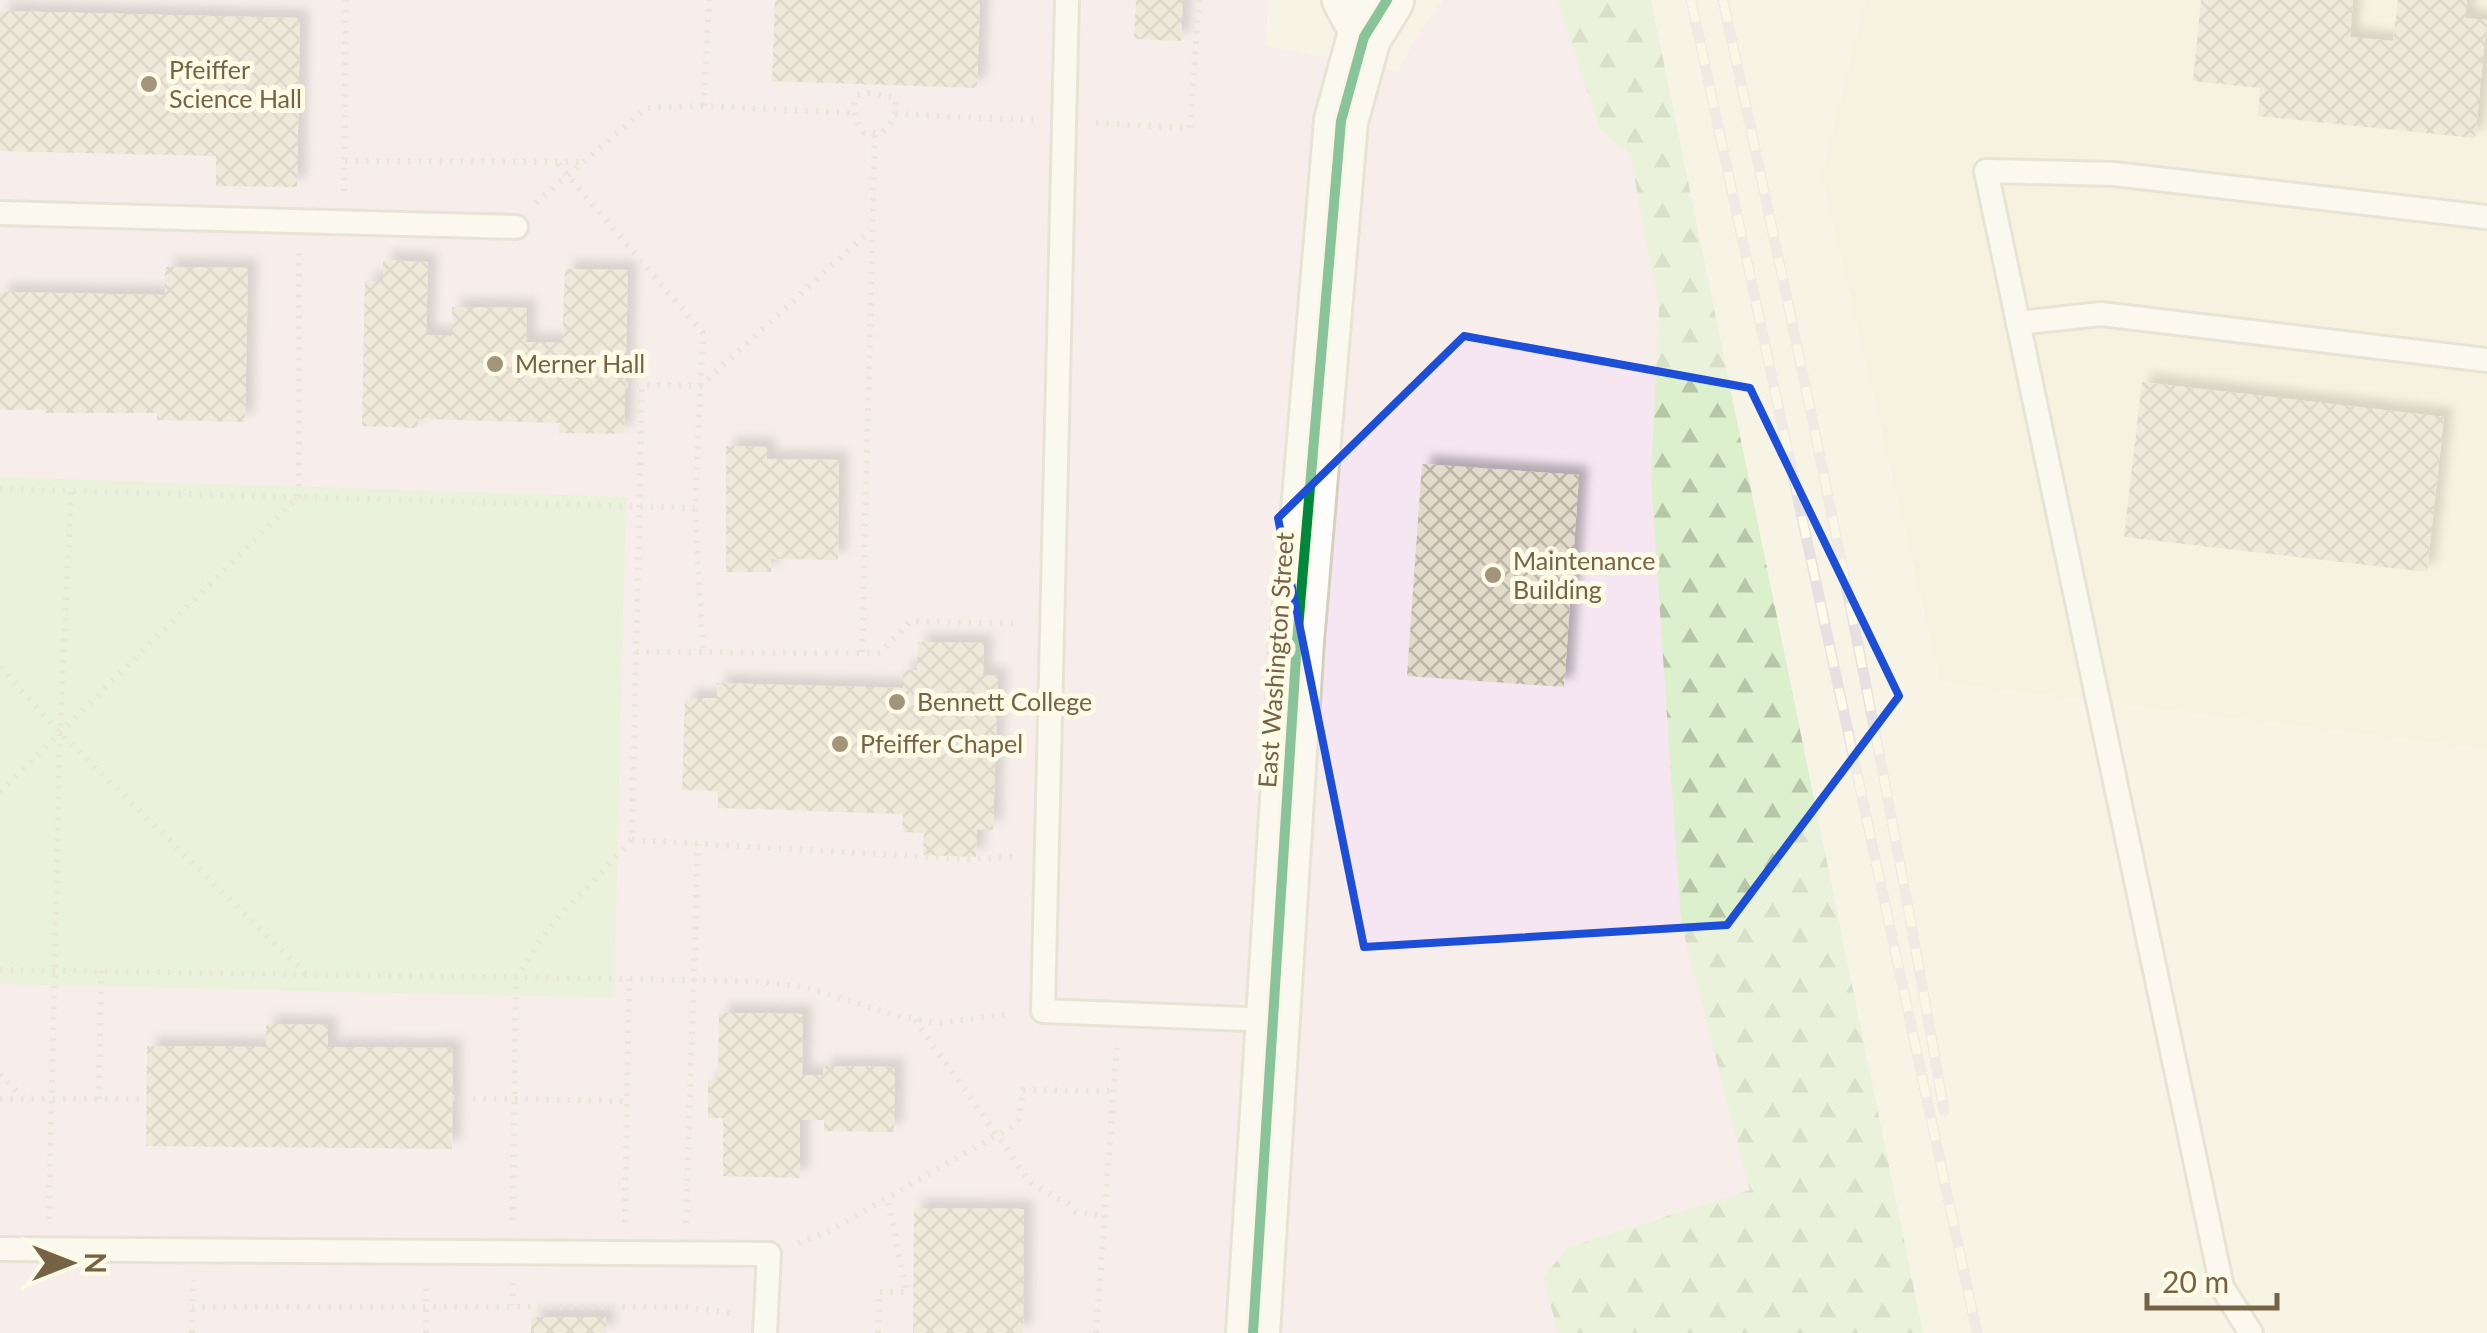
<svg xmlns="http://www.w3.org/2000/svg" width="2487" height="1333" font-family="Lato,sans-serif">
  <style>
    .residential { fill: #f6f0d7 }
    .education { fill: #f6e6f1 }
    .green { fill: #dcf0ce }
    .forest { fill: url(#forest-firs) }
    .building { fill: url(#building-cross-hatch); filter: url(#shadow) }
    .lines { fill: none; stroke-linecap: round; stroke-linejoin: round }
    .service-casing { stroke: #d6d0c1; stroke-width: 28 }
    .minor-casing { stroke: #d6d0c1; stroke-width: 48 }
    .tertiary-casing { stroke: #d6d0c1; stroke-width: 58 }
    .path { stroke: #d9d4ca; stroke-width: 6; stroke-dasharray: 2.5 8; stroke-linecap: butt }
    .service { stroke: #fefdfb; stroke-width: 22 }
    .minor { stroke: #fefdfb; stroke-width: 42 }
    .tertiary { stroke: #fefdfb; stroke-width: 52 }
    .rail-casing { stroke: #e5e1e3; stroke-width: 11 }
    .rail { stroke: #fffbe7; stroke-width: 8; stroke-dasharray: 22; stroke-linecap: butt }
    .cycleway-casing { stroke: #fffbe7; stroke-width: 16 }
    .cycleway { stroke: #00873e; stroke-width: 10 }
    .marked { fill: none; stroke: #1d4ed8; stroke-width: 8; stroke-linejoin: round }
    .poi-dot { fill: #a3957c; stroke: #fffbe7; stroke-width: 4 }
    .labels { text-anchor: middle; stroke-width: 10; stroke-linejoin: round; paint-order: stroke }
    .poi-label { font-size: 25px; fill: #766244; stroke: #fffbe7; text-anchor: start }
    .street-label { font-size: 25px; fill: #766244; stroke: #fffbe7 }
  </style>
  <defs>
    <pattern id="forest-firs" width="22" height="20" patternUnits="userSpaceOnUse" patternTransform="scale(2.5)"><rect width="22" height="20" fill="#dcf0ce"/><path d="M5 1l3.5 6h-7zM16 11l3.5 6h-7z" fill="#b7c6a9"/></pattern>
    <pattern id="building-cross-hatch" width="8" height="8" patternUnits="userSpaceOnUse" patternTransform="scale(2.5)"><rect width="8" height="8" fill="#e2dbca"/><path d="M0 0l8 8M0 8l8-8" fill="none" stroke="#bcb5a6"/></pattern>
    <filter id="shadow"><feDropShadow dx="9" dy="-9" stdDeviation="5" flood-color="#0004"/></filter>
  </defs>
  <rect width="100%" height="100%" fill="#f7f4e5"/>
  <polygon class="residential" points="1866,0 2487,0 2487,749 1941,682 1822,176"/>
  <polygon class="education" points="0,0 1268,0 1266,46 1398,71 1419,32 1443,0 1651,0 1923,1333 0,1333"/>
  <polygon class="green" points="0,477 626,497 614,998 0,984"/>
  <polygon class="forest" points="1557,0 1651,0 1923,1333 1558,1333 1543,1277 1569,1247 1750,1190 1681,923 1651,479 1659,309 1630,154 1600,130"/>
  <g class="building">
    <polygon points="775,0 980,0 977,88 772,81"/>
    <polygon points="1136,0 1183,0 1181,41 1134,39"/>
    <polygon points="2201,0 2353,0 2350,37 2393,41 2398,0 2467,0 2465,18 2487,20 2475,138 2258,116 2260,88 2193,81"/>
    <polygon points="0,11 300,18 297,187 216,186 216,156 0,151"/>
    <polygon points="383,260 428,262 426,335 452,336 452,307 527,308 526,342 562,343 565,269 628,270 624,434 559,433 560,423 418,419 418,428 362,426 365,281 383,282"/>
    <polygon points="165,267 248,268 245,422 157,420 157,413 45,413 45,410 0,410 0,292 165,295"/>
    <polygon points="2142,382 2444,417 2427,572 2124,537"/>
    <polygon points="726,446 767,447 767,459 839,460 838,560 771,559 771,572 726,572"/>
    <polygon points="1422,464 1579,475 1564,687 1407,676"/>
    <polygon points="918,642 984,643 983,675 998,676 993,830 977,829 976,857 923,855 924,833 902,832 903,814 718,808 718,791 682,790 685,698 717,698 717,683 903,688 903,670 917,670"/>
    <polygon points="719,1013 803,1014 802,1075 823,1075 823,1066 895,1067 894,1132 824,1131 824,1120 800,1120 800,1178 723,1176 723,1118 708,1118 708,1080 718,1080"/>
    <polygon points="266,1024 328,1025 328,1047 453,1048 452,1149 146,1146 147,1046 266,1047"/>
    <polygon points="914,1208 1024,1209 1023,1333 913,1333"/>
    <rect x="531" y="1317" width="75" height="16"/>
  </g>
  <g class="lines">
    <defs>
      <g id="service">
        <polyline points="1067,0 1043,1011 1271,1020"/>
        <polyline points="0,213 516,227"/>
        <polyline points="2018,323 2101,314 2487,360"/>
        <polyline points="0,1249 769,1254 765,1333"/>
        <polyline points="2251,1333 2222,1287 1986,171 2114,174 2487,217"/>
      </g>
      <polyline id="minor" points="1344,0 1364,37"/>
      <polyline id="tertiary" points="1253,1333 1297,641 1341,121 1364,37 1387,0"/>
    </defs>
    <use href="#service" class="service-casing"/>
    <use href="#minor" class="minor-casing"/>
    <use href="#tertiary" class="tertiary-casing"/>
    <g class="path">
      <path d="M868 93 894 97C900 111 892 123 882 133H864C854 121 851 110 857 95Z"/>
      <polyline points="704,106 709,0"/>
      <polyline points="895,114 1033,120"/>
      <polyline points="1096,123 1190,128 1199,0"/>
      <polyline points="345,161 582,162"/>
      <polyline points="558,164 703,333 695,508 703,651"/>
      <polyline points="344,191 346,0"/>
      <polyline points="536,203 647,108 704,106 854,113"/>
      <polyline points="626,385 700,386 871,230"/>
      <polyline points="0,489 695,508"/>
      <polyline points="636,652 880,653 910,621 1021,624"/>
      <polyline points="862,652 875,133"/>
      <polyline points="0,667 60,733 306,974"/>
      <polyline points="0,792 299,496 299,253"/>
      <polyline points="632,840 968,859 1015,857"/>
      <polyline points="0,970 754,981 805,987 895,1015 936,1023 1012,1014"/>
      <polyline points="915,1020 1031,1183 1068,1204 1076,1212 1105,1216"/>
      <polyline points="0,1074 23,1098"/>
      <polyline points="452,1098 626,1101"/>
      <polyline points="0,1099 147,1099"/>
      <polyline points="99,1099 101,971"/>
      <polyline points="49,1219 60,733 71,491"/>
      <polyline points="513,1220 516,977 552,924 632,840 642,385"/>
      <polyline points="625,1222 629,979"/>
      <polyline points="686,1223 698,844"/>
      <polyline points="798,1243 829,1231 1013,1126 1019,1119 1023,1090 1115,1091"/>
      <polyline points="513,1283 513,1305"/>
      <polyline points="192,1307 686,1307 734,1313"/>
      <polyline points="192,1333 193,1280"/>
      <polyline points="426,1333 426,1282"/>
      <polyline points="878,1333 879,1292 907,1292 887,1198"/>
      <polyline points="1096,1333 1117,1045"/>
    </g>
    <use href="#service" class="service"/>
    <use href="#minor" class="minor"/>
    <use href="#tertiary" class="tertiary"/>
    <defs>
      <g id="rail">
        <polyline points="1691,0 1977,1333"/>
        <path d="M1723 0C1803 369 1881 739 1944 1111"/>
      </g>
    </defs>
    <use href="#rail" class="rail-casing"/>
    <use href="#rail" class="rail"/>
    <defs>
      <polyline id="cycleway" points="1253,1333 1297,641 1341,121 1364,37 1387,0"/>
    </defs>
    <use href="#cycleway" class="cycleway-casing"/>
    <use href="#cycleway" class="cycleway"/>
  </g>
  <path d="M0 0H2487V1333H0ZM1464 336 1750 388 1899 696 1727 925 1364 947 1278 518Z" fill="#f7f4e5" fill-opacity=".55" fill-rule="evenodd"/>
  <path class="marked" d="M1464 336 1750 388 1899 696 1727 925 1364 947 1278 518Z"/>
  <g class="poi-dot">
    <circle cx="149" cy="84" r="10"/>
    <circle cx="495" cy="364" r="10"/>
    <circle cx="1493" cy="575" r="10"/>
    <circle cx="897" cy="702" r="10"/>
    <circle cx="840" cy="744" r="10"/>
  </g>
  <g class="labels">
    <g class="poi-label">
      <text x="169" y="79">Pfeiffer<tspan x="169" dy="29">Science Hall</tspan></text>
      <text x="515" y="373">Merner Hall</text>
      <text x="1513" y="570">Maintenance<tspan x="1513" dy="29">Building</tspan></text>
      <text x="917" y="711">Bennett College</text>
      <text x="860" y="753">Pfeiffer Chapel</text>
    </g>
    <g class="street-label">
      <text transform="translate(1276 660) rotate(-86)" y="9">East Washington Street</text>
    </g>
  </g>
  <g transform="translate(70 1263) rotate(90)" stroke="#fffbe7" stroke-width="8" paint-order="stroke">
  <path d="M0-8L18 38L0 25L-18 38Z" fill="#766244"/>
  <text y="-15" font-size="28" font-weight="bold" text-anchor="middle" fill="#766244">N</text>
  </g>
  <path d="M2147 1293v15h130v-15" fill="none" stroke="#766244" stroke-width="5"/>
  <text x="2162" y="1293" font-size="30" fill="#766244" stroke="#fffbe7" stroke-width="8" paint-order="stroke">20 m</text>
</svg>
